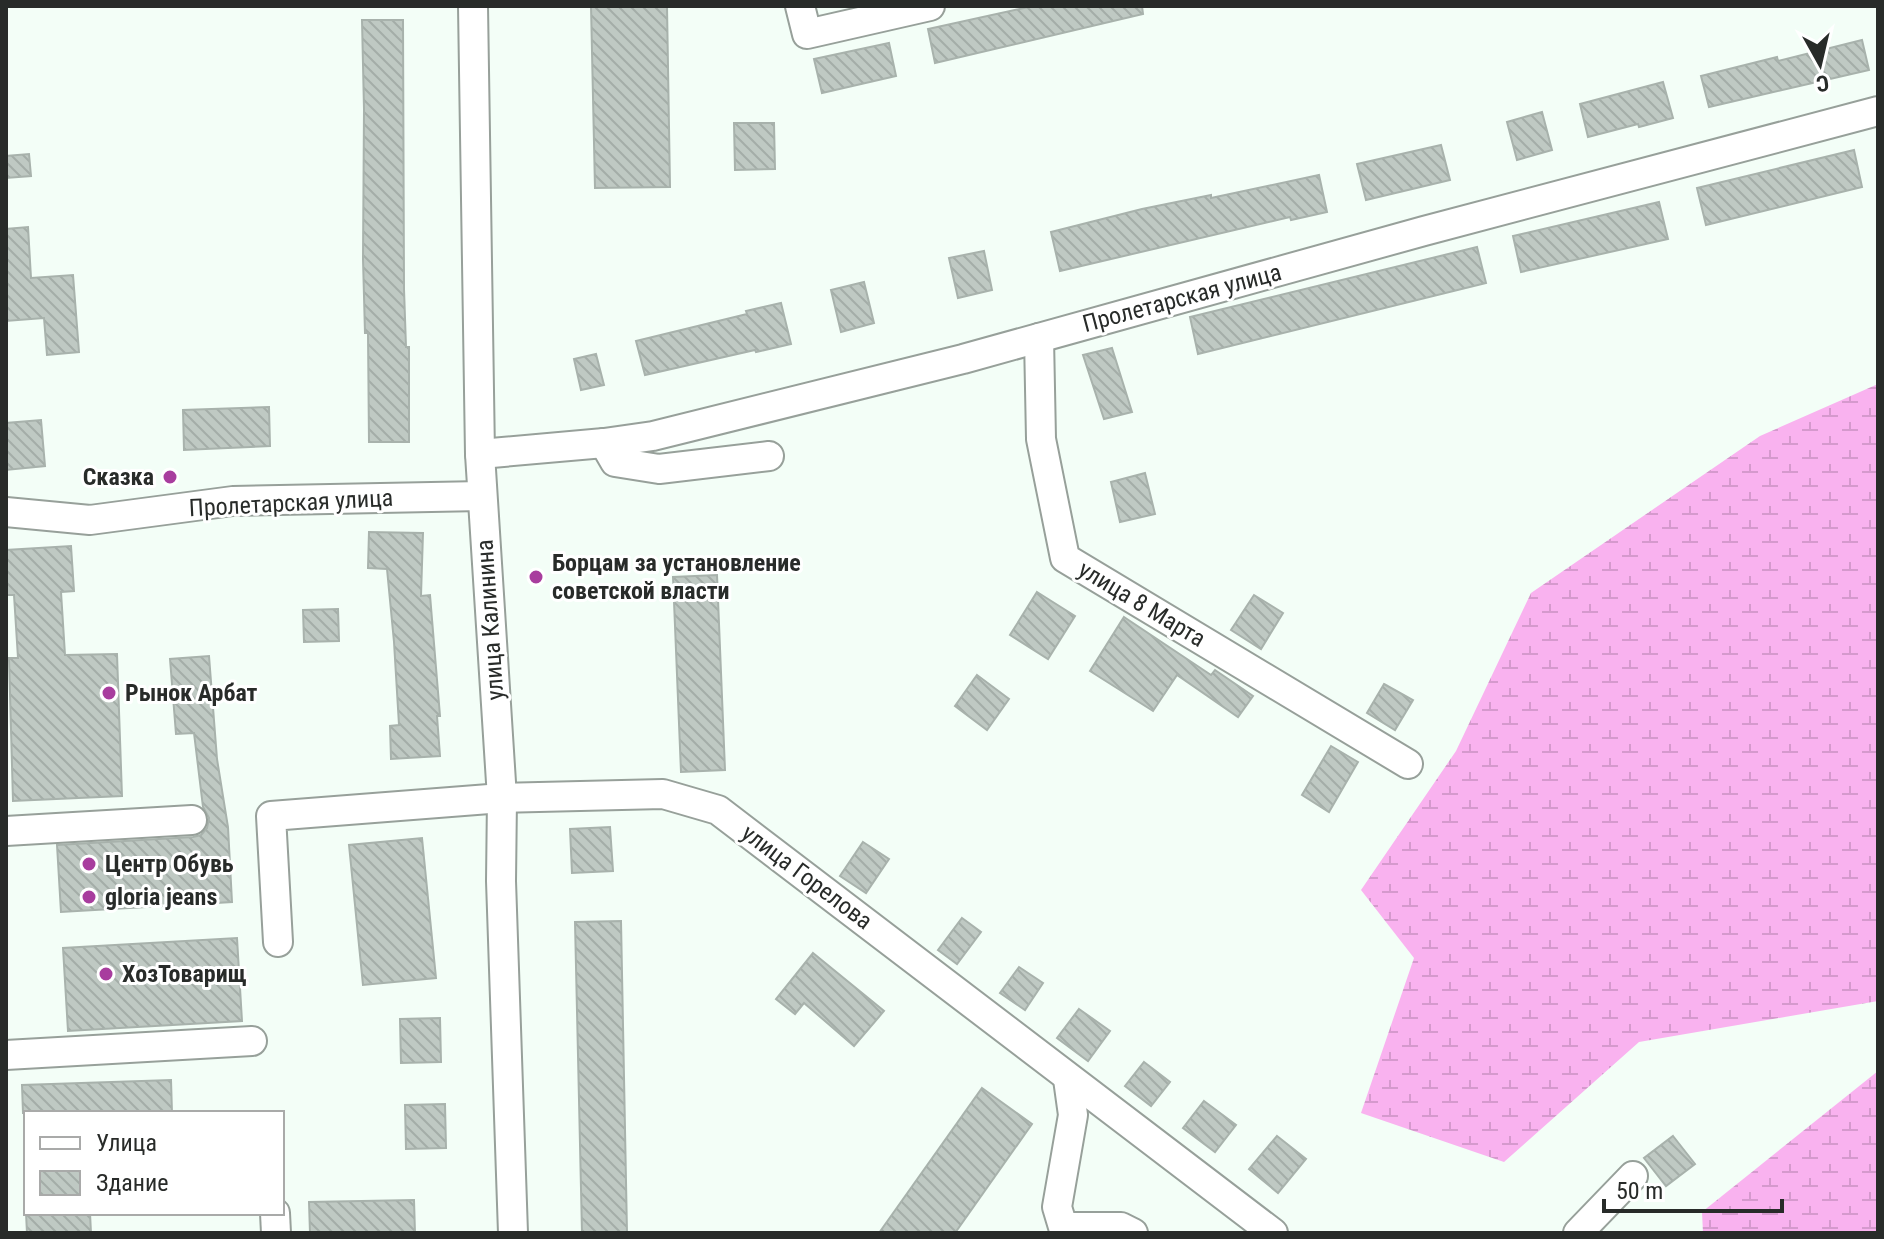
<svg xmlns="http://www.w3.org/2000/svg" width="1884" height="1239" font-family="'Roboto Condensed',sans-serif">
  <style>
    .wetland { fill: url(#wetland-marsh) }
    .building { fill: url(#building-back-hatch); stroke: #a8b2ac; stroke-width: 2 }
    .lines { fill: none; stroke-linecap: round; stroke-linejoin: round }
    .minor-casing { stroke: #97a09a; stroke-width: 32 }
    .minor { stroke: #fff; stroke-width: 28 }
    .poi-dot { fill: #a83d9e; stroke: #fff; stroke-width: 3 }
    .labels { text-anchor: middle; stroke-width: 6; stroke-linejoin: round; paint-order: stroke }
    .street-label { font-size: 24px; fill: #282b29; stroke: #fff }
    .poi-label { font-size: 24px; font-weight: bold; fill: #282b29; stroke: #fff; text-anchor: start }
  </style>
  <defs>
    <pattern id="wetland-marsh" width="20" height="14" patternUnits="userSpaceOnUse" patternTransform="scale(2)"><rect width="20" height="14" fill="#f9b2ef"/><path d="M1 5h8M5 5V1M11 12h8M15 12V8" fill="none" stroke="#d599cd"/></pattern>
    <pattern id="building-back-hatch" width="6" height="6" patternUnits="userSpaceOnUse" patternTransform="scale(2)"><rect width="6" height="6" fill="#bfc9c3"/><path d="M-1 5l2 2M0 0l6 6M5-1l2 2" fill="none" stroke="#a4ada8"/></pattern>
  </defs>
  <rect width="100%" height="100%" fill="#f3fef7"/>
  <g class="wetland">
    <polygon points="1878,384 1878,1001 1639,1042 1504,1162 1361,1113 1414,958 1361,890 1456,751 1531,593 1760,436"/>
    <polygon points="1878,1071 1878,1233 1703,1233 1702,1212"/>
  </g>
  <g class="building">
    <polygon points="591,6 667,6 670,187 595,188"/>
    <polygon points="1033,6 1142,6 1143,14 935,63 928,29"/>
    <polygon points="362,20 403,20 404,289 406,347 409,347 409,442 369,442 368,333 365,333 363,259 364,109"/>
    <polygon points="1862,40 1869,70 1709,107 1701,76 1777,57 1778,61"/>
    <polygon points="889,43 896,76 822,93 814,59"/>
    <polygon points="1663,82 1673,118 1639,127 1638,124 1588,137 1580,104"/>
    <polygon points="1542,112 1552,150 1517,160 1507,122"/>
    <polygon points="734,123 774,123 775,169 735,170"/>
    <polygon points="1441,145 1450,180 1366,200 1357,164"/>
    <polygon points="1854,150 1862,187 1706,225 1697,188"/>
    <polygon points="29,154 31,176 6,178 6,156"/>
    <polygon points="1319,175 1327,212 1291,220 1290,217 1060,271 1051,232 1142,209 1211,195 1211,198"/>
    <polygon points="1659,202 1668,239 1521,272 1513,236"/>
    <polygon points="28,227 31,278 73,275 79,352 47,355 44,318 6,321 6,229"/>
    <polygon points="1477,247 1486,283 1198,354 1190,317"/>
    <polygon points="984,251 992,290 958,298 949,258"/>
    <polygon points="864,282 874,323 841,332 831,290"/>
    <polygon points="781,303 791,344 756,352 755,350 645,375 636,341 747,314 746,311"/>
    <polygon points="1112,348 1132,412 1104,419 1083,355"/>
    <polygon points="596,354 604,385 581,390 574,359"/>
    <polygon points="269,407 270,446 184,450 183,410"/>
    <polygon points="41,420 45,466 6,470 6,423"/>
    <polygon points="1145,473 1155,514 1120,522 1111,482"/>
    <polygon points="369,532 423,533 421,596 430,595 440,716 437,716 440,756 391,759 390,726 399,725 394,642 387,569 368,568"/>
    <polygon points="71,546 74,591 61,592 65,655 117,654 122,796 13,801 9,658 18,658 14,595 6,595 6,550"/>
    <polygon points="717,575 725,770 681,772 673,577"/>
    <polygon points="1037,592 1075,616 1048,659 1010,635"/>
    <polygon points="1254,595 1283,613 1261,649 1231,630"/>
    <polygon points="338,609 339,641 304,642 303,610"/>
    <polygon points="1124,617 1211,675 1215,670 1253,696 1238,717 1177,675 1153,711 1090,671"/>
    <polygon points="209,656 217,759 228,827 232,902 61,912 57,845 193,837 201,835 207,828 209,818 203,807 194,733 176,734 170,659"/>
    <polygon points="977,675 1009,699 987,730 955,706"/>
    <polygon points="1384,684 1413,700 1395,730 1367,713"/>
    <polygon points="1331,746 1358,762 1329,812 1302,795"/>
    <polygon points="610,827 613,871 572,873 570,829"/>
    <polygon points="422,838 436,978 363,985 349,845"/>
    <polygon points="863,842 889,859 866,893 840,876"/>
    <polygon points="962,918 981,932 957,964 938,950"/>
    <polygon points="621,921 627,1233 582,1233 575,922"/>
    <polygon points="237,938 242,1021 68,1031 63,948"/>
    <polygon points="813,953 884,1011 854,1046 804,1003 795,1014 776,999"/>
    <polygon points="1019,967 1043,983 1025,1010 1000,993"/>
    <polygon points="1079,1009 1110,1031 1088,1061 1057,1038"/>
    <polygon points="440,1018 441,1062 401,1063 400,1019"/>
    <polygon points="1144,1062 1170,1082 1151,1106 1125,1086"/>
    <polygon points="171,1080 172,1113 23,1113 22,1085"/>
    <polygon points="982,1088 1032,1124 955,1233 879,1233"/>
    <polygon points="1204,1101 1236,1125 1215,1152 1183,1128"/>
    <polygon points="445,1104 446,1148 406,1149 405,1105"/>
    <polygon points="1277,1136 1306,1159 1278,1193 1249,1169"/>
    <polygon points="1673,1136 1695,1164 1666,1186 1644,1158"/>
    <polygon points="414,1200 415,1233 310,1233 309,1202"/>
    <polygon points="26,1213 90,1213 91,1233 27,1233"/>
  </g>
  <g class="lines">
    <defs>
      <g id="minor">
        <polyline points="473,6 480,454 502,798 501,881 513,1233"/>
        <polyline points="800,6 807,34 930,6"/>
        <polyline points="1039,338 1041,439 1065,558 1408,764"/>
        <polyline points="604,443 615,462 659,469 769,456"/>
        <polyline points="480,454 604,443 653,436 963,359 1424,231 1878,111"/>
        <polyline points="6,512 90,520 233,501 482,496"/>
        <polyline points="6,831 192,820"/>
        <polyline points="278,942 271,816 502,798 663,794 718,810 1273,1233"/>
        <polyline points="6,1055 252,1041"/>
        <polyline points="1068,1079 1073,1115 1057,1207 1063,1227 1121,1227 1133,1233"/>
        <polyline points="275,1213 276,1233"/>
        <polyline points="1578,1233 1633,1176"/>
      </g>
    </defs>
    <use href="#minor" class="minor-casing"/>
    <use href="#minor" class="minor"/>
  </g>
  <g class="poi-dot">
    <circle cx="170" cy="477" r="8"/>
    <circle cx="536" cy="577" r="8"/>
    <circle cx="109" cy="693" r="8"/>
    <circle cx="89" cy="864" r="8"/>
    <circle cx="89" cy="897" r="8"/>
    <circle cx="106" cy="974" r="8"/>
  </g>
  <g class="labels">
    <g class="street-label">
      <text transform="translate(1182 298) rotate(-15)" y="8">Пролетарская улица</text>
      <text transform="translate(291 503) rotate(-3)" y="8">Пролетарская улица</text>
      <text transform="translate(1142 604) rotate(31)" y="8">улица 8 Марта</text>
      <text transform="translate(490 620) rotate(-94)" y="8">улица Калинина</text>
      <text transform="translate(807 877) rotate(37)" y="8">улица Горелова</text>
    </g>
    <g class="poi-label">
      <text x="154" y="485" text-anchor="end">Сказка</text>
      <text x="552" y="571">Борцам за установление<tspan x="552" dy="28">советской власти</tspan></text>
      <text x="125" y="701">Рынок Арбат</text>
      <text x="105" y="872">Центр Обувь</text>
      <text x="105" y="905">gloria jeans</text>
      <text x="122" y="982">ХозТоварищ</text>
    </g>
  </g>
  <rect width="1884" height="1239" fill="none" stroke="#282b29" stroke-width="16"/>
  <rect x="24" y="1111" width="260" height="104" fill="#ffffff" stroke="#a9aaa9" stroke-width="2"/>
  <rect x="40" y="1137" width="40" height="12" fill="#ffffff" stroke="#a9aaa9" stroke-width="2"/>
  <text x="96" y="1151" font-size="24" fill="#282b29">Улица</text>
  <rect x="40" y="1171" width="40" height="24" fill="url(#building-back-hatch)" stroke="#a9aaa9" stroke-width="2"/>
  <text x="96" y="1191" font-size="24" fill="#282b29">Здание</text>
  <g transform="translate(1820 64) rotate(172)" stroke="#ffffff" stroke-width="6" paint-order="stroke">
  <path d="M0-6L14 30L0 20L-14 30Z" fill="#282b29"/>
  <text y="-12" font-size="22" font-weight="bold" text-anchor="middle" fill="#282b29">С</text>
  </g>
  <path d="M1604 1199v12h178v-12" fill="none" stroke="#282b29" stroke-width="4"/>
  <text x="1616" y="1199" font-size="24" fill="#282b29" stroke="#ffffff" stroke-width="6" paint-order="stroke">50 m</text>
</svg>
